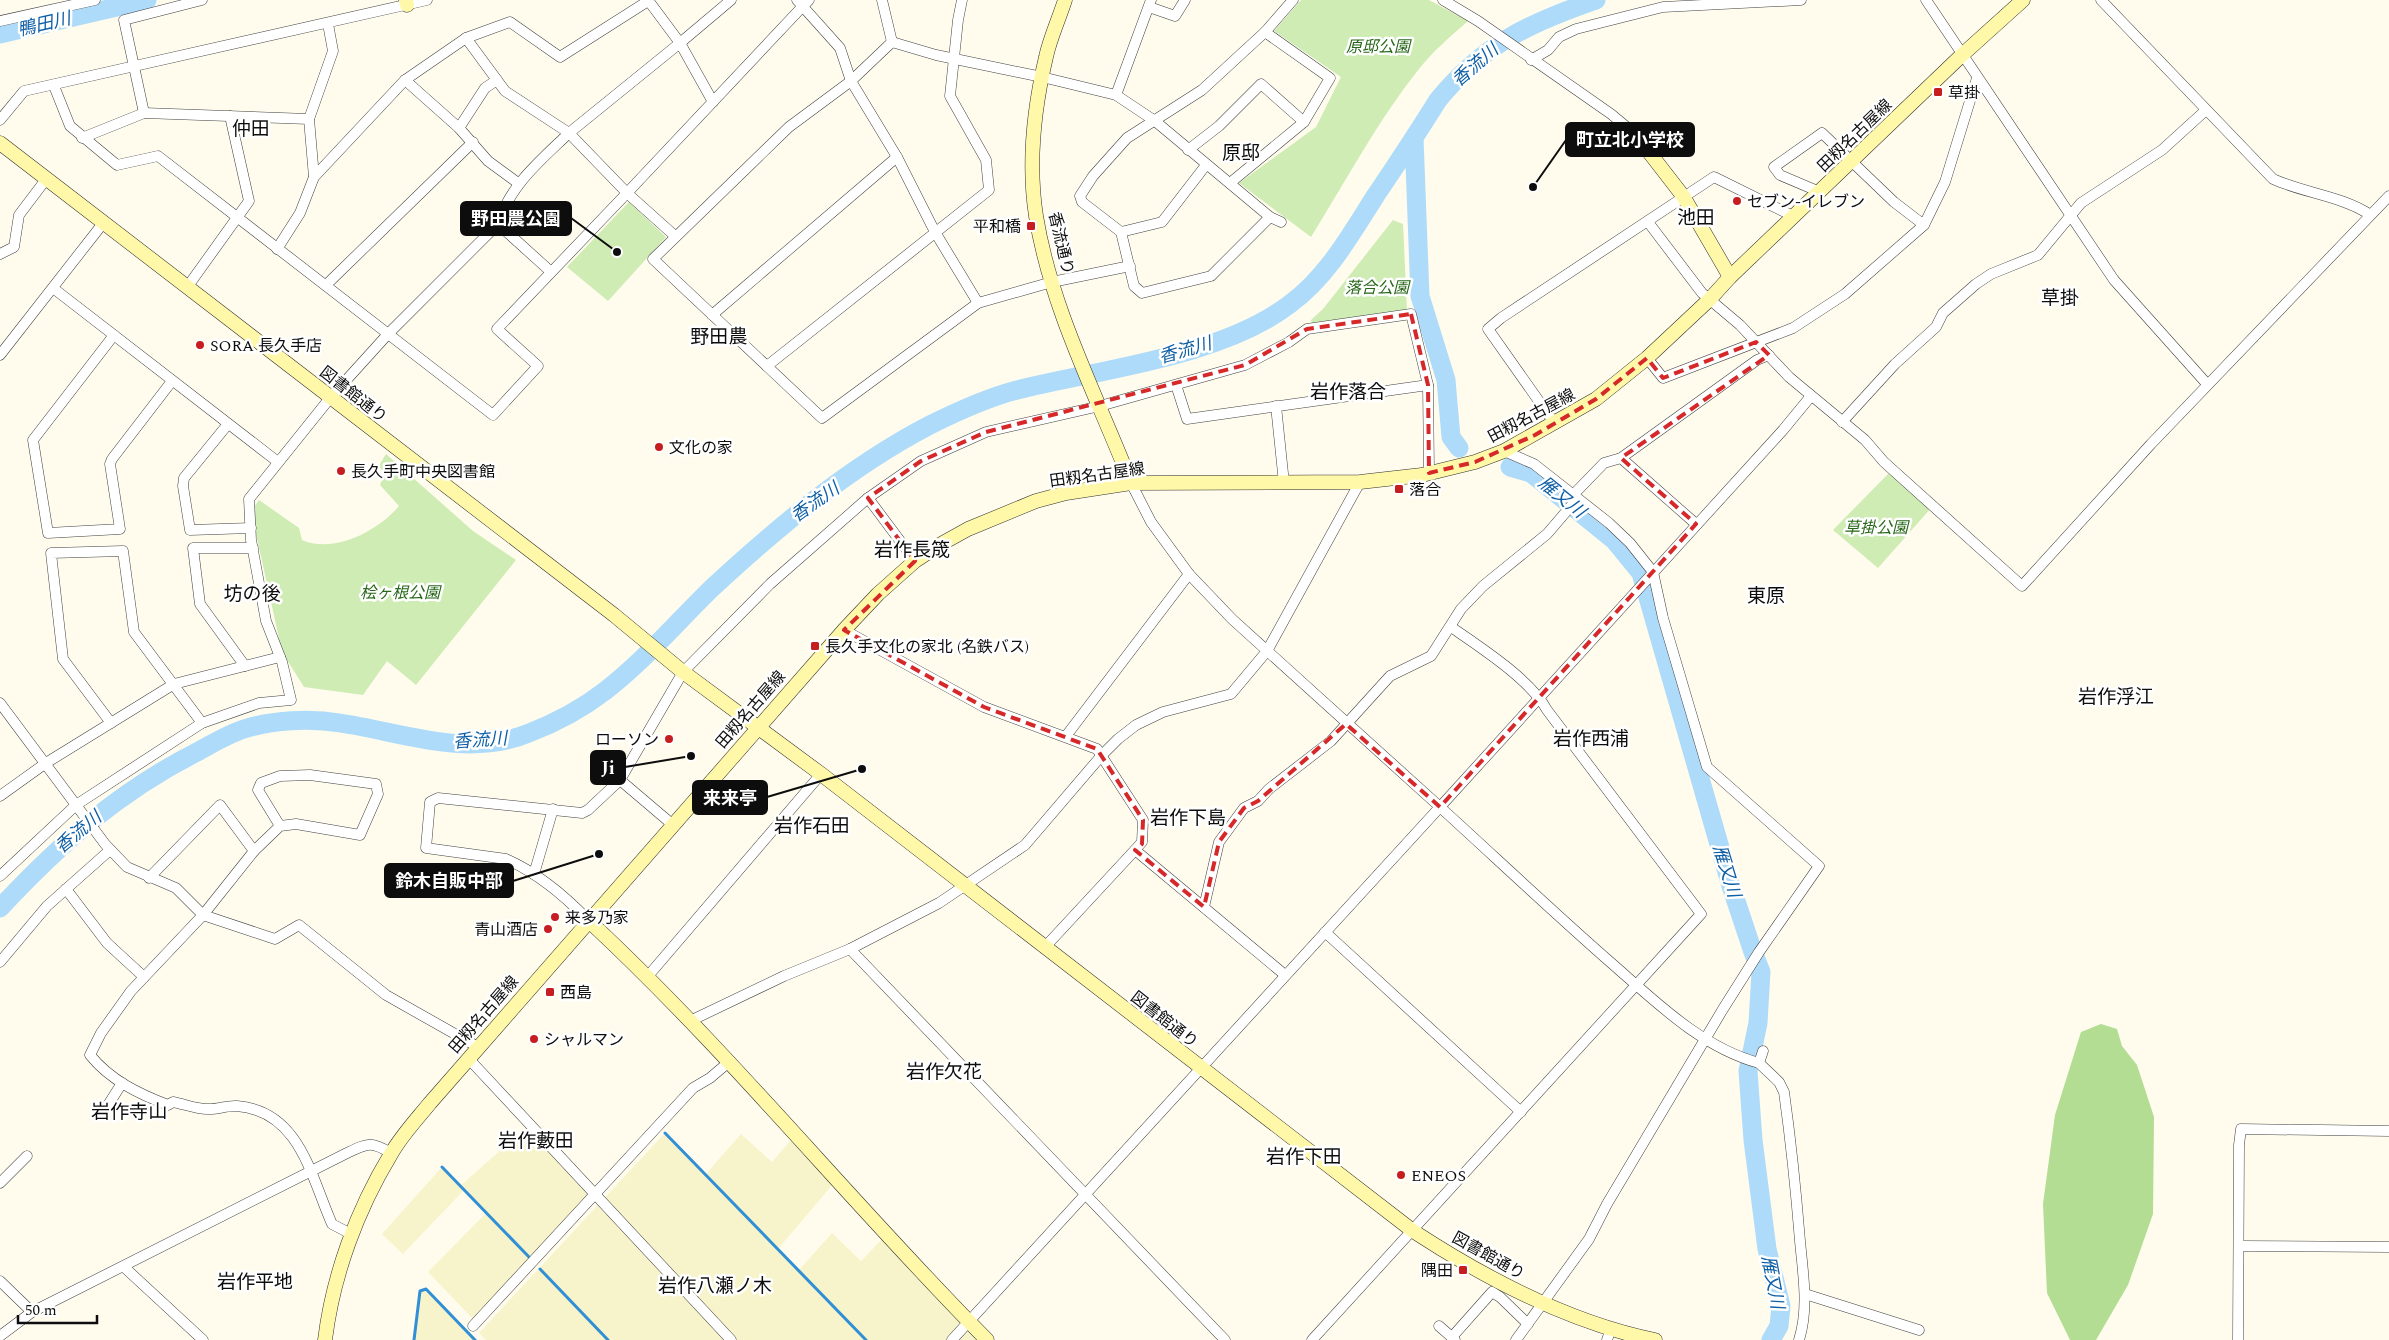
<svg xmlns="http://www.w3.org/2000/svg" width="2389" height="1340" font-family="Spectral,'Noto Sans JP',serif">
  <style>
    .farmland { fill: #f7f4cb }
    .green { fill: #cfecb4 }
    .forest { fill: #b2dd92 }
    .lines { fill: none; stroke-linecap: round; stroke-linejoin: round }
    .stream { stroke: #318fd5; stroke-width: 3 }
    .river { stroke: #aedbfa; stroke-width: 19 }
    .street-casing { stroke: #404040; stroke-width: 11 }
    .secondary-casing { stroke: #2f2f2f; stroke-width: 15 }
    .street { stroke: #fff; stroke-width: 10 }
    .secondary { stroke: #fff8a8; stroke-width: 14 }
    .marked { fill: none; stroke: #d62828; stroke-width: 4; stroke-dasharray: 10 6; stroke-linejoin: round }
    .poi-dot { fill: #c51d20; stroke: #fff; stroke-width: 2 }
    .labels { text-anchor: middle; stroke-width: 5; stroke-linejoin: round; paint-order: stroke }
    .park-label { font-size: 16px; font-style: italic; fill: #276819; stroke: #fff }
    .poi-label { font-size: 16px; fill: #0d0d0d; stroke: #fff; text-anchor: start }
    .street-label { font-size: 16px; fill: #0d0d0d; stroke: #fff }
    .water-label { font-size: 18px; font-style: italic; fill: #0f5fa6; stroke: #fff }
    .quarter-label { font-size: 19px; fill: #0d0d0d; stroke: #fff }
    .leader { fill: none; stroke: #0d0d0d; stroke-width: 2 }
    .callout-dot { fill: #0d0d0d; stroke: #fff; stroke-width: 2 }
    .callout { fill: #0d0d0d; stroke: #0d0d0d; stroke-width: 2 }
    .callout-label { font-size: 18px; text-anchor: middle; font-weight: bold; fill: #fff }
  </style>
  <rect width="100%" height="100%" fill="#fffced"/>
  <g class="farmland">
    <polygon points="527,1127 590,1193 473,1319 428,1272 486,1213 464,1190 403,1254 382,1234 442,1167 460,1186"/>
    <polygon points="665,1133 705,1175 741,1134 772,1162 792,1139 834,1183 778,1249 799,1270 832,1233 861,1261 883,1238 978,1340 486,1340 479,1333"/>
    <polygon points="426,1289 475,1340 414,1340 420,1291"/>
  </g>
  <g class="green">
    <path d="M1301 0H1429L1468 21C1451 36 1433 51 1419 69 1378 120 1346 181 1311 237L1239 183 1316 127 1341 77 1274 31Z"/>
    <polygon points="629,202 666,237 608,301 567,267"/>
    <polygon points="1393,220 1403,224 1407,311 1312,324 1311,320 1323,309"/>
    <path d="M386 454 473 531 516 560 416 685 387 661 363 695 304 687 282 652 251 511 259 500 299 528 302 540C334 554 378 531 399 506L380 485 385 472 378 467Z"/>
    <polygon points="1890,472 1931,508 1878,568 1833,530"/>
  </g>
  <polygon class="forest" points="2101,1024 2117,1029 2122,1046 2137,1065 2154,1117 2153,1214 2128,1285 2096,1340 2070,1340 2047,1293 2043,1204 2055,1115 2081,1032"/>
  <g class="lines">
    <g class="stream">
      <polyline points="665,1133 866,1340"/>
      <polyline points="442,1167 529,1257"/>
      <polyline points="540,1269 608,1340"/>
      <polyline points="414,1340 420,1291 426,1289 475,1340"/>
    </g>
    <g class="river">
      <polyline points="0,34 147,0"/>
      <polyline points="1414,138 1420,296 1446,380 1451,437 1459,448"/>
      <polyline points="1510,467 1531,473 1614,540 1641,573 1731,886 1753,952 1761,972 1758,1023 1748,1071 1753,1140 1767,1249 1781,1306 1779,1326 1771,1340"/>
      <path d="M0 908C60 844 118 792 197 752 212 744 228 734 244 729 273 720 310 718 340 723 402 732 467 759 529 733 555 723 583 708 605 691 644 661 677 622 712 588 778 527 848 468 928 426 956 412 986 398 1017 390 1101 369 1221 357 1290 304 1328 276 1351 234 1376 195 1397 164 1418 132 1438 100 1484 44 1529 23 1596 0"/>
    </g>
    <defs>
      <g id="street">
        <polyline points="648,0 680,43 731,0"/>
        <polyline points="797,0 840,48 851,81 897,157 935,232 978,303"/>
        <polyline points="882,0 892,42"/>
        <polyline points="1443,0 1478,21 1611,114 1635,134"/>
        <polyline points="1926,0 2114,280 2207,384"/>
        <path d="M2101 0 2273 179C2304 193 2341 196 2369 214"/>
        <polyline points="1149,7 1175,16 1185,0"/>
        <polyline points="0,21 95,0"/>
        <polyline points="1531,60 1548,50 1559,37 1576,29 1663,7 1801,0"/>
        <polyline points="405,80 459,128 488,161 518,183"/>
        <polyline points="54,86 70,126 117,165 158,156 493,415 538,366 497,329 627,193 675,236"/>
        <polyline points="1116,95 1151,0"/>
        <polyline points="713,102 680,43 569,133 627,193 803,6 809,0"/>
        <polyline points="144,113 124,20 202,0"/>
        <polyline points="0,120 24,91 427,0"/>
        <polyline points="459,128 485,88 497,80"/>
        <polyline points="82,138 144,113 309,119"/>
        <polyline points="1188,150 1219,126 1261,84 1304,122"/>
        <polyline points="314,177 309,119 333,51 328,24"/>
        <polyline points="1230,183 1304,122 1330,78 1265,32"/>
        <polyline points="1820,192 1780,175 1774,167 1822,133 1894,202 1924,225"/>
        <polyline points="1270,217 1211,276 1142,293 1134,286 1121,232 1082,202 1080,196 1093,176 1127,138 1202,90 1265,32 1293,0"/>
        <polyline points="1648,222 1702,293 1740,325 1789,377 1865,440 1884,462 2022,586 2151,444 2389,196"/>
        <polyline points="498,224 550,271"/>
        <polyline points="1121,232 1162,222 1206,165"/>
        <polyline points="277,249 300,213 314,177 405,80 466,38 510,22 560,57 648,1"/>
        <polyline points="0,254 14,247 19,215 47,178"/>
        <polyline points="1130,266 1052,282 978,303 822,418 653,259 789,127 851,81 892,42 936,55 1042,77 1116,95 1155,121 1270,217 1281,222"/>
        <polyline points="326,285 473,142"/>
        <polyline points="188,286 249,201 230,116"/>
        <polyline points="53,288 278,462"/>
        <polyline points="712,315 897,157"/>
        <polyline points="114,335 33,440 48,533 120,529 110,464 112,459 172,381"/>
        <polyline points="0,355 104,222"/>
        <polyline points="1647,358 1663,378 1793,328 1845,294 1924,225 1945,182 1977,78"/>
        <polyline points="767,366 989,190 986,160 950,96 958,20 962,0"/>
        <polyline points="1176,385 1187,419 1428,385"/>
        <polyline points="1276,406 1284,483"/>
        <polyline points="1842,422 1895,364 1936,327 1943,313 1976,284 1991,274 2038,255 2081,203 2162,150 2206,110"/>
        <polyline points="228,424 184,478 183,486 190,530 251,528"/>
        <polyline points="1555,424 1488,329 1501,318 1714,177 1795,217"/>
        <polyline points="1504,451 1534,464 1609,523 1630,543 1653,572 1663,618 1707,767 1819,866 1759,952 1723,1009 1607,1204 1589,1239 1516,1340"/>
        <polyline points="1621,458 1696,524"/>
        <polyline points="1573,495 1604,463 1621,458 1757,360 1769,355"/>
        <polyline points="868,498 915,561"/>
        <polyline points="844,630 984,707 1097,749 1143,820 1142,842 1135,850 1285,975"/>
        <polyline points="245,666 200,604 193,548 253,548"/>
        <polyline points="0,703 105,844 127,867 176,888 203,915 275,939 299,925 386,995 478,1047"/>
        <polyline points="111,723 63,659 51,553 123,551 134,632 202,723"/>
        <polyline points="1066,736 1189,574"/>
        <polyline points="620,780 673,825"/>
        <polyline points="0,796 46,763 174,684 280,657"/>
        <polyline points="254,851 280,826 296,824 360,835 378,794 376,784 310,775 280,776 261,783 258,790 280,826"/>
        <polyline points="534,874 553,809"/>
        <path d="M0 876 76 805 202 723 259 703 291 700 282 662 266 621 251 540 249 499 330 398 388 334 498 224C510 185 540 161 569 133L505 91 466 38"/>
        <path d="M149 878 220 805 254 851 203 915 131 991 101 1033 90 1055C110 1080 139 1094 168 1105L173 1102C184 1104 196 1109 207 1109 217 1110 227 1105 237 1106 300 1111 311 1177 332 1224L351 1234"/>
        <polyline points="66,889 107,943 144,977"/>
        <polyline points="1204,907 1219,842 1244,808 1258,801 1269,789 1331,741 1390,676 1431,656 1461,609 1483,586 1547,534 1577,499"/>
        <path d="M588 920C564 895 538 873 506 859L426 848 430 802 438 798 582 813 588 810 620 780 683 672 770 584 868 498 921 461 986 432 1100 406 1245 365 1289 342 1307 329 1411 314 1428 385 1429 473"/>
        <polyline points="1325,932 1521,1112"/>
        <polyline points="1045,947 1135,850"/>
        <polyline points="850,949 1225,1340"/>
        <polyline points="0,962 47,906 110,850"/>
        <polyline points="648,976 821,774"/>
        <polyline points="690,1021 784,976 850,949 939,903 1025,845 1102,755 1118,739 1136,725 1163,712 1231,694 1267,651 1360,482"/>
        <path d="M1763 1051 1759 1063 1779 1082 1784 1092C1791 1142 1796 1191 1800 1241 1803 1274 1809 1308 1799 1340"/>
        <polyline points="468,1058 731,1340"/>
        <path d="M1759 1063C1700 1047 1654 1000 1609 961 1552 911 1496 858 1440 807L1783 430 1811 396"/>
        <polyline points="103,1113 122,1083"/>
        <polyline points="0,1183 27,1156"/>
        <polyline points="2240,1246 2389,1247"/>
        <polyline points="124,1267 203,1340"/>
        <polyline points="0,1281 32,1312"/>
        <polyline points="1805,1294 1919,1330"/>
        <polyline points="473,1326 693,1088 710,1078 730,1061"/>
        <polyline points="1439,1326 1455,1340"/>
        <path d="M0 1336 32 1312 347 1153C368 1143 371 1141 391 1153"/>
        <polyline points="1452,1337 1492,1292 1500,1297 1528,1324"/>
        <polyline points="952,1340 1440,807 1232,619 1189,574 1151,522 1131,483"/>
        <path d="M1312 1340 1701 914 1547 710C1531 680 1480 647 1451 627"/>
        <polyline points="1607,1340 1611,1328"/>
        <polyline points="2238,1340 2239,1145 2241,1129 2389,1131"/>
      </g>
      <g id="secondary">
        <polyline points="406,0 407,5"/>
        <path d="M1065 0C1059 19 1050 38 1046 57 1034 108 1028 164 1036 216 1051 309 1097 396 1131 483"/>
        <polyline points="1635,134 1683,196 1730,277"/>
        <path d="M0 143 614 615 683 672 821 774 1413 1231C1485 1278 1570 1323 1655 1340"/>
        <path d="M588 920C730 1052 851 1203 987 1340"/>
        <path d="M325 1340C333 1275 357 1210 391 1154 401 1136 417 1119 430 1103L844 630 878 594 915 561 941 544 968 529 1036 501 1066 493 1131 483 1360 482 1422 475 1475 462 1504 451 1596 399 1647 358 1710 299 1730 277 1962 55 2023 0"/>
      </g>
    </defs>
    <use href="#street" class="street-casing"/>
    <use href="#secondary" class="secondary-casing"/>
    <use href="#street" class="street"/>
    <use href="#secondary" class="secondary"/>
  </g>
  <path class="marked" d="M1411 314 1428 385 1429 473 1475 462 1535 435 1596 399 1647 358 1663 378 1756 342 1769 355 1621 458 1696 524 1440 807 1346 724 1258 801 1244 808 1219 842 1204 907 1135 850 1142 844 1143 820 1097 749 984 707 844 630 915 561 868 498 921 461 986 432 1245 365 1307 329Z"/>
  <g class="poi-dot">
    <rect x="1933" y="87" width="10" height="10" rx="2.5"/>
    <circle cx="1737" cy="201" r="5"/>
    <rect x="1026" y="221" width="10" height="10" rx="2.5"/>
    <circle cx="200" cy="345" r="5"/>
    <circle cx="659" cy="447" r="5"/>
    <circle cx="341" cy="471" r="5"/>
    <rect x="1394" y="484" width="10" height="10" rx="2.5"/>
    <rect x="810" y="641" width="10" height="10" rx="2.5"/>
    <circle cx="669" cy="739" r="5"/>
    <circle cx="555" cy="917" r="5"/>
    <circle cx="548" cy="929" r="5"/>
    <rect x="545" y="987" width="10" height="10" rx="2.5"/>
    <circle cx="534" cy="1039" r="5"/>
    <circle cx="1401" cy="1175" r="5"/>
    <rect x="1458" y="1265" width="10" height="10" rx="2.5"/>
  </g>
  <g class="labels">
    <g class="park-label">
      <text x="1378" y="52">原邸公園</text>
      <text x="1377" y="293">落合公園</text>
      <text x="1876" y="533">草掛公園</text>
      <text x="400" y="598">桧ヶ根公園</text>
    </g>
    <g class="poi-label">
      <text x="1948" y="98">草掛</text>
      <text x="1747" y="207">セブン-イレブン</text>
      <text x="1021" y="232" text-anchor="end">平和橋</text>
      <text x="210" y="351">SORA 長久手店</text>
      <text x="669" y="453">文化の家</text>
      <text x="351" y="477">長久手町中央図書館</text>
      <text x="1409" y="495">落合</text>
      <text x="825" y="652">長久手文化の家北 (名鉄バス)</text>
      <text x="659" y="745" text-anchor="end">ローソン</text>
      <text x="565" y="923">来多乃家</text>
      <text x="538" y="935" text-anchor="end">青山酒店</text>
      <text x="560" y="998">西島</text>
      <text x="544" y="1045">シャルマン</text>
      <text x="1411" y="1181">ENEOS</text>
      <text x="1453" y="1276" text-anchor="end">隅田</text>
    </g>
    <g class="street-label">
      <text transform="translate(1854 135) rotate(-44)" y="6">田籾名古屋線</text>
      <text transform="translate(1062 243) rotate(77)" y="6">香流通り</text>
      <text transform="translate(354 394) rotate(38)" y="6">図書館通り</text>
      <text transform="translate(1531 415) rotate(-28)" y="6">田籾名古屋線</text>
      <text transform="translate(1097 474) rotate(-8)" y="6">田籾名古屋線</text>
      <text transform="translate(750 709) rotate(-49)" y="6">田籾名古屋線</text>
      <text transform="translate(483 1014) rotate(-49)" y="6">田籾名古屋線</text>
      <text transform="translate(1165 1019) rotate(38)" y="6">図書館通り</text>
      <text transform="translate(1489 1255) rotate(29)" y="6">図書館通り</text>
    </g>
    <g class="water-label">
      <text transform="translate(44 24) rotate(-13)" y="6">鴨田川</text>
      <text transform="translate(1475 65) rotate(-41)" y="6">香流川</text>
      <text transform="translate(1185 350) rotate(-16)" y="6">香流川</text>
      <text transform="translate(1562 497) rotate(39)" y="6">雁又川</text>
      <text transform="translate(815 502) rotate(-35)" y="6">香流川</text>
      <text transform="translate(480 740) rotate(-4)" y="6">香流川</text>
      <text transform="translate(78 832) rotate(-40)" y="6">香流川</text>
      <text transform="translate(1727 871) rotate(73)" y="6">雁又川</text>
      <text transform="translate(1773 1282) rotate(79)" y="6">雁又川</text>
    </g>
    <g class="quarter-label">
      <text x="251" y="135">仲田</text>
      <text x="1241" y="159">原邸</text>
      <text x="1696" y="224">池田</text>
      <text x="2060" y="304">草掛</text>
      <text x="719" y="343">野田農</text>
      <text x="1348" y="398">岩作落合</text>
      <text x="912" y="556">岩作長筬</text>
      <text x="252" y="600">坊の後</text>
      <text x="1766" y="602">東原</text>
      <text x="2116" y="703">岩作浮江</text>
      <text x="1591" y="745">岩作西浦</text>
      <text x="1188" y="824">岩作下島</text>
      <text x="812" y="832">岩作石田</text>
      <text x="944" y="1078">岩作欠花</text>
      <text x="129" y="1118">岩作寺山</text>
      <text x="536" y="1147">岩作藪田</text>
      <text x="1304" y="1163">岩作下田</text>
      <text x="255" y="1288">岩作平地</text>
      <text x="715" y="1292">岩作八瀬ノ木</text>
    </g>
  </g>
  <path class="leader" d="M1533 187L1566 140M617 252L571 218M691 756L625 767M862 769L767 797M599 854L513 881"/>
  <g class="callout-dot">
    <circle cx="1533" cy="187" r="5"/>
    <circle cx="617" cy="252" r="5"/>
    <circle cx="691" cy="756" r="5"/>
    <circle cx="862" cy="769" r="5"/>
    <circle cx="599" cy="854" r="5"/>
  </g>
  <g class="callout">
    <rect x="1566" y="123" width="128" height="33" rx="5"/>
    <rect x="461" y="202" width="110" height="33" rx="5"/>
    <rect x="591" y="751" width="34" height="33" rx="5"/>
    <rect x="693" y="781" width="74" height="33" rx="5"/>
    <rect x="385" y="864" width="128" height="33" rx="5"/>
  </g>
  <g class="callout-label">
    <text x="1630" y="146">町立北小学校</text>
    <text x="516" y="225">野田農公園</text>
    <text x="608" y="774">Ji</text>
    <text x="730" y="804">来来亭</text>
    <text x="449" y="887">鈴木自販中部</text>
  </g>
  <path d="M18 1315v8h79v-8" fill="none" stroke="#0d0d0d" stroke-width="2.5"/>
  <text x="25" y="1315" font-size="15" fill="#0d0d0d" stroke="#ffffff" stroke-width="4" paint-order="stroke">50 m</text>
</svg>
